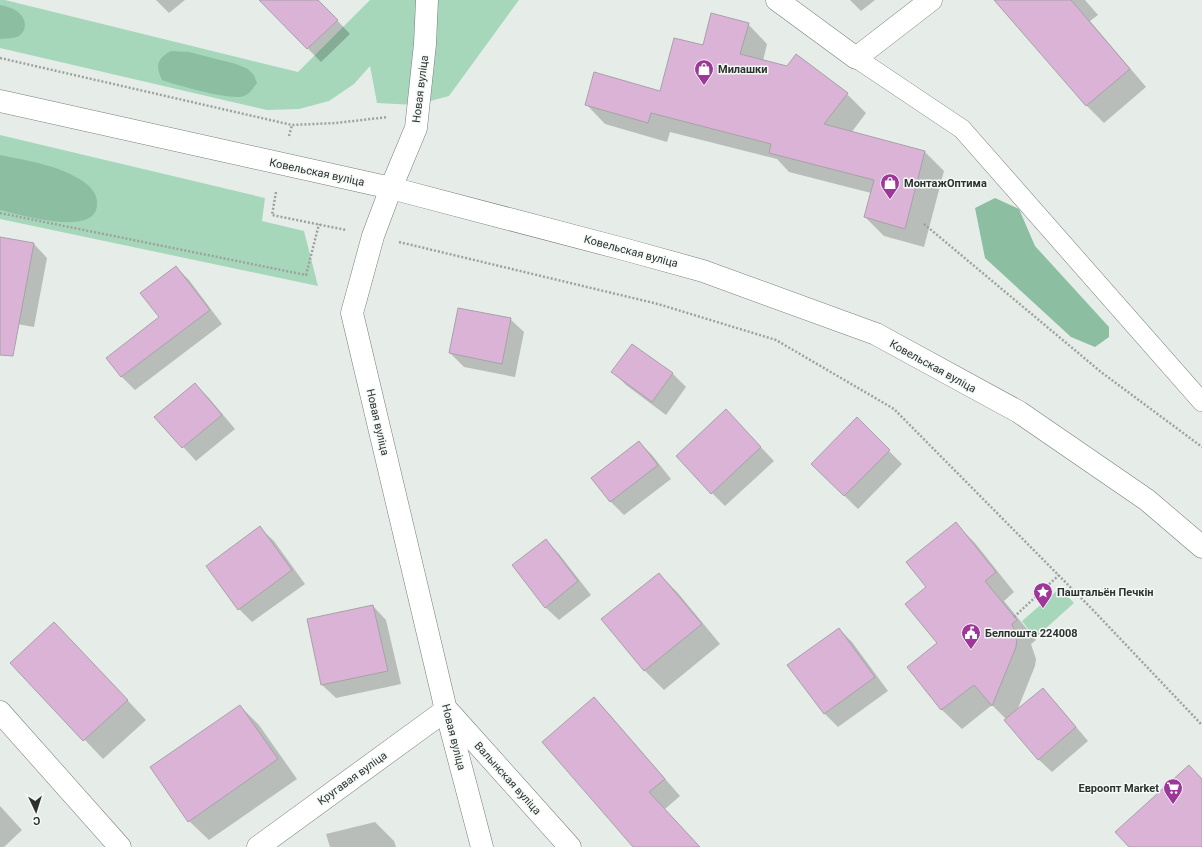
<svg xmlns="http://www.w3.org/2000/svg" width="1202" height="847" font-family="Roboto,sans-serif">
  <style>
    .green { fill: #a7d7bb }
    .forest { fill: #8cbea2 }
    .shadow { fill: #0003 }
    .building { fill: #dbb3d7; stroke: #a7a2a7 }
    .lines { fill: none; stroke-linecap: round; stroke-linejoin: round }
    .service-casing { stroke: #777d7a; stroke-width: 20 }
    .minor-casing { stroke: #777d7a; stroke-width: 23 }
    .tertiary-casing { stroke: #777d7a; stroke-width: 23 }
    .secondary-casing { stroke: #777d7a; stroke-width: 23 }
    .path { stroke: #9da29f; stroke-width: 2.5; stroke-dasharray: 2 2; stroke-linecap: butt }
    .service { stroke: #fff; stroke-width: 19 }
    .minor { stroke: #fff; stroke-width: 22 }
    .tertiary { stroke: #fff; stroke-width: 22 }
    .secondary { stroke: #fff; stroke-width: 22 }
    .labels { text-anchor: middle; stroke-width: 3; stroke-linejoin: round; paint-order: stroke }
    .poi-label { font-size: 11px; font-weight: bold; fill: #2f3130; stroke: #f3faf6; text-anchor: start }
    .street-label { font-size: 11px; fill: #2f3130; stroke: #f3faf6 }
  </style>
  <rect width="100%" height="100%" fill="#e6ede9"/>
  <g class="green">
    <polygon points="0,0 5,0 298,72 370,0 519,0 449,96 415,105 377,103 370,66 354,84 329,101 299,109 267,110 0,48"/>
    <polygon points="0,135 265,198 262,221 304,231 318,286 0,219"/>
    <polygon points="1060,588 1074,603 1035,638 1022,621"/>
  </g>
  <g class="forest">
    <path d="M0 5C6 6 13 8 18 12 26 18 28 30 19 36 14 39 6 38 0 39Z"/>
    <path d="M171 51 189 52 236 64 248 69 254 75 257 83C253 88 250 94 244 96 232 101 176 85 162 80 155 65 157 59 171 51Z"/>
    <path d="M0 155C28 161 60 165 84 182 91 187 98 195 97 205 95 238 18 214 0 210Z"/>
    <polygon points="995,198 1019,209 1035,246 1109,327 1109,337 1095,347 1071,337 985,258 975,208"/>
  </g>
  <g class="shadow">
    <polygon points="156,0 185,0 169,13"/>
    <polygon points="274,0 318,0 350,34 321,62 267,7"/>
    <polygon points="850,0 875,0 861,11"/>
    <polygon points="995,0 1085,0 1098,15 1090,21 1146,87 1104,123 1087,106"/>
    <polygon points="748,24 767,44 763,61 787,67 796,55 847,94 866,113 851,133 925,152 944,171 924,247 884,236 865,217 871,193 789,172 777,159 670,132 667,142 605,124 586,104 661,93 703,46"/>
    <polygon points="0,238 34,244 47,258 34,327 0,321"/>
    <polygon points="176,267 189,280 222,324 135,390 121,376 160,318"/>
    <polygon points="510,319 524,332 515,377 464,367 450,353"/>
    <polygon points="632,345 673,374 686,387 666,415 626,385 613,372"/>
    <polygon points="194,384 208,397 235,429 196,461 156,417"/>
    <polygon points="857,419 902,464 858,509 812,464"/>
    <polygon points="739,424 774,461 725,506 712,493"/>
    <polygon points="639,442 652,455 671,479 624,515 611,502 592,478"/>
    <polygon points="956,524 975,543 1014,592 1004,601 1036,640 1031,644 1036,659 1035,666 1017,711 1043,690 1056,703 1088,741 1052,772 1038,759 1007,720 992,705 962,729 942,710 908,667 938,643 927,587"/>
    <polygon points="260,528 274,541 305,584 252,622 239,609"/>
    <polygon points="546,540 559,554 591,595 559,620 545,607"/>
    <polygon points="659,574 678,593 720,644 664,690 645,671 603,619"/>
    <polygon points="373,606 386,620 401,684 336,698 322,685 308,620"/>
    <polygon points="839,629 852,642 888,691 838,727 825,714 789,665"/>
    <polygon points="103,674 146,720 103,759 42,695"/>
    <polygon points="594,698 610,715 680,796 665,809 700,847 635,847"/>
    <polygon points="240,706 259,725 297,779 209,840 189,821"/>
    <polygon points="0,806 22,830 4,847 0,847"/>
    <polygon points="375,822 394,841 396,847 330,847 326,834"/>
  </g>
  <g class="building">
    <polygon points="259,0 318,0 338,20 307,49"/>
    <polygon points="994,0 1071,0 1130,69 1086,106"/>
    <polygon points="711,13 749,23 740,54 787,66 796,54 848,93 824,124 925,151 905,229 864,217 874,180 769,153 771,144 651,113 648,123 585,105 594,72 660,91 674,38 703,45"/>
    <polygon points="0,237 34,243 13,356 0,355"/>
    <polygon points="176,266 210,310 121,377 106,358 159,317 140,293"/>
    <polygon points="458,308 511,318 502,364 449,353"/>
    <polygon points="632,344 673,373 652,402 611,372"/>
    <polygon points="195,383 222,415 182,448 154,417"/>
    <polygon points="726,409 761,447 711,494 676,456"/>
    <polygon points="857,417 890,450 844,496 811,464"/>
    <polygon points="639,441 658,465 610,502 591,478"/>
    <polygon points="956,522 996,572 985,581 1017,620 1012,624 1017,638 1016,647 992,706 974,685 941,710 907,667 937,643 905,604 926,587 906,562"/>
    <polygon points="260,526 292,570 238,610 206,566"/>
    <polygon points="546,539 578,581 545,608 512,565"/>
    <polygon points="659,573 702,624 644,671 601,619"/>
    <polygon points="373,605 388,671 321,685 307,619"/>
    <polygon points="54,622 128,700 83,741 10,663"/>
    <polygon points="839,628 875,677 824,714 787,665"/>
    <polygon points="1043,688 1076,727 1038,760 1004,720"/>
    <polygon points="594,697 665,779 649,792 700,847 633,847 542,742"/>
    <polygon points="240,705 278,759 188,822 150,767"/>
    <polygon points="1189,765 1202,779 1202,847 1129,847 1115,832"/>
  </g>
  <g class="lines">
    <defs>
      <polyline id="service" points="856,58 962,129 1202,402"/>
      <g id="minor">
        <polyline points="777,0 856,58 931,0"/>
        <polyline points="391,188 373,236 352,313 446,710 482,847"/>
        <polyline points="0,712 120,847"/>
        <polyline points="449,712 570,847"/>
        <polyline points="258,847 446,710"/>
      </g>
      <polyline id="tertiary" points="391,188 416,128 425,44 427,0"/>
      <polyline id="secondary" points="0,101 391,188 627,250 703,271 876,334 1019,412 1147,500 1202,547"/>
    </defs>
    <use href="#service" class="service-casing"/>
    <use href="#minor" class="minor-casing"/>
    <use href="#tertiary" class="tertiary-casing"/>
    <use href="#secondary" class="secondary-casing"/>
    <g class="path">
      <polyline points="0,58 292,125 336,123 388,117"/>
      <polyline points="289,136 292,125"/>
      <polyline points="276,192 272,215 346,230"/>
      <polyline points="0,213 306,275 319,224"/>
      <polyline points="924,224 1101,372 1202,447"/>
      <polyline points="399,242 658,304 776,340 894,409 1092,609 1202,725"/>
      <polyline points="1014,617 1059,575"/>
    </g>
    <use href="#service" class="service"/>
    <use href="#minor" class="minor"/>
    <use href="#tertiary" class="tertiary"/>
    <use href="#secondary" class="secondary"/>
  </g>
  <defs>
    <symbol id="shop-pin" viewBox="-11 -11 22 30"><path d="M0 17L-7.5 6A9.5 9.5 0 1 1 7.5 6Z" fill="#9f379b" stroke="#f3faf6"/><path d="M-5-2.5h2.3a2.7 3.5 0 0 1 5.4 0H5L5.5 6h-11ZM-1.5-2.5h3a1.5 2.3 0 0 0-3 0Z" fill="#fff"/></symbol>
    <symbol id="sight-pin" viewBox="-11 -11 22 30"><path d="M0 17L-7.5 6A9.5 9.5 0 1 1 7.5 6Z" fill="#9f379b" stroke="#f3faf6"/><path d="M0-6L1.8-2.2L6-1.7L2.9 1.2L3.7 5.4L0 3.3L-3.7 5.4L-2.9 1.2L-6-1.7L-1.8-2.2Z" fill="#fff"/></symbol>
    <symbol id="civic-pin" viewBox="-11 -11 22 30"><path d="M0 17L-7.5 6A9.5 9.5 0 1 1 7.5 6Z" fill="#9f379b" stroke="#f3faf6"/><path d="M-.6-6.5H3V-4.5H.6V-3L4-1V1h2V6H-6V1h2V-1L-.6-3ZM-1.2 2.5V6h2.4V2.5Z" fill="#fff"/></symbol>
    <symbol id="supermarket-pin" viewBox="-11 -11 22 30"><path d="M0 17L-7.5 6A9.5 9.5 0 1 1 7.5 6Z" fill="#9f379b" stroke="#f3faf6"/><path d="M-6-5.5h2.5l.6 2H6L4.5 2H-2.5L-4.4-4H-6ZM-1.5 3.2a1.3 1.3 0 1 0 .1 0ZM3 3.2a1.3 1.3 0 1 0 .1 0Z" fill="#fff"/></symbol>
  </defs>
  <g fill-rule="evenodd">
    <use href="#shop-pin" x="693" y="58" width="22" height="30"/>
    <use href="#shop-pin" x="879" y="172" width="22" height="30"/>
    <use href="#sight-pin" x="1032" y="581" width="22" height="30"/>
    <use href="#civic-pin" x="960" y="622" width="22" height="30"/>
    <use href="#supermarket-pin" x="1162" y="777" width="22" height="30"/>
  </g>
  <g class="labels">
    <g class="poi-label">
      <text x="718" y="73">Милашки</text>
      <text x="904" y="187">МонтажОптима</text>
      <text x="1057" y="596">Паштальён Печкін</text>
      <text x="985" y="637">Белпошта 224008</text>
      <text x="1159" y="792" text-anchor="end">Евроопт Market</text>
    </g>
    <g class="street-label">
      <text transform="translate(420 89) rotate(-83)" y="4">Новая вуліца</text>
      <text transform="translate(317 172) rotate(12)" y="4">Ковельская вуліца</text>
      <text transform="translate(631 251) rotate(15)" y="4">Ковельская вуліца</text>
      <text transform="translate(933 366) rotate(29)" y="4">Ковельская вуліца</text>
      <text transform="translate(378 422) rotate(77)" y="4">Новая вуліца</text>
      <text transform="translate(454 737) rotate(76)" y="4">Новая вуліца</text>
      <text transform="translate(352 778) rotate(-36)" y="4">Кругавая вуліца</text>
      <text transform="translate(508 778) rotate(48)" y="4">Валынская вуліца</text>
    </g>
  </g>
  <g transform="translate(36 811) rotate(176)" stroke="#f3faf6" stroke-width="3" paint-order="stroke">
  <path d="M0-3L7 15L0 10L-7 15Z" fill="#2f3130"/>
  <text y="-6" font-size="11" font-weight="bold" text-anchor="middle" fill="#2f3130">С</text>
  </g>
</svg>
